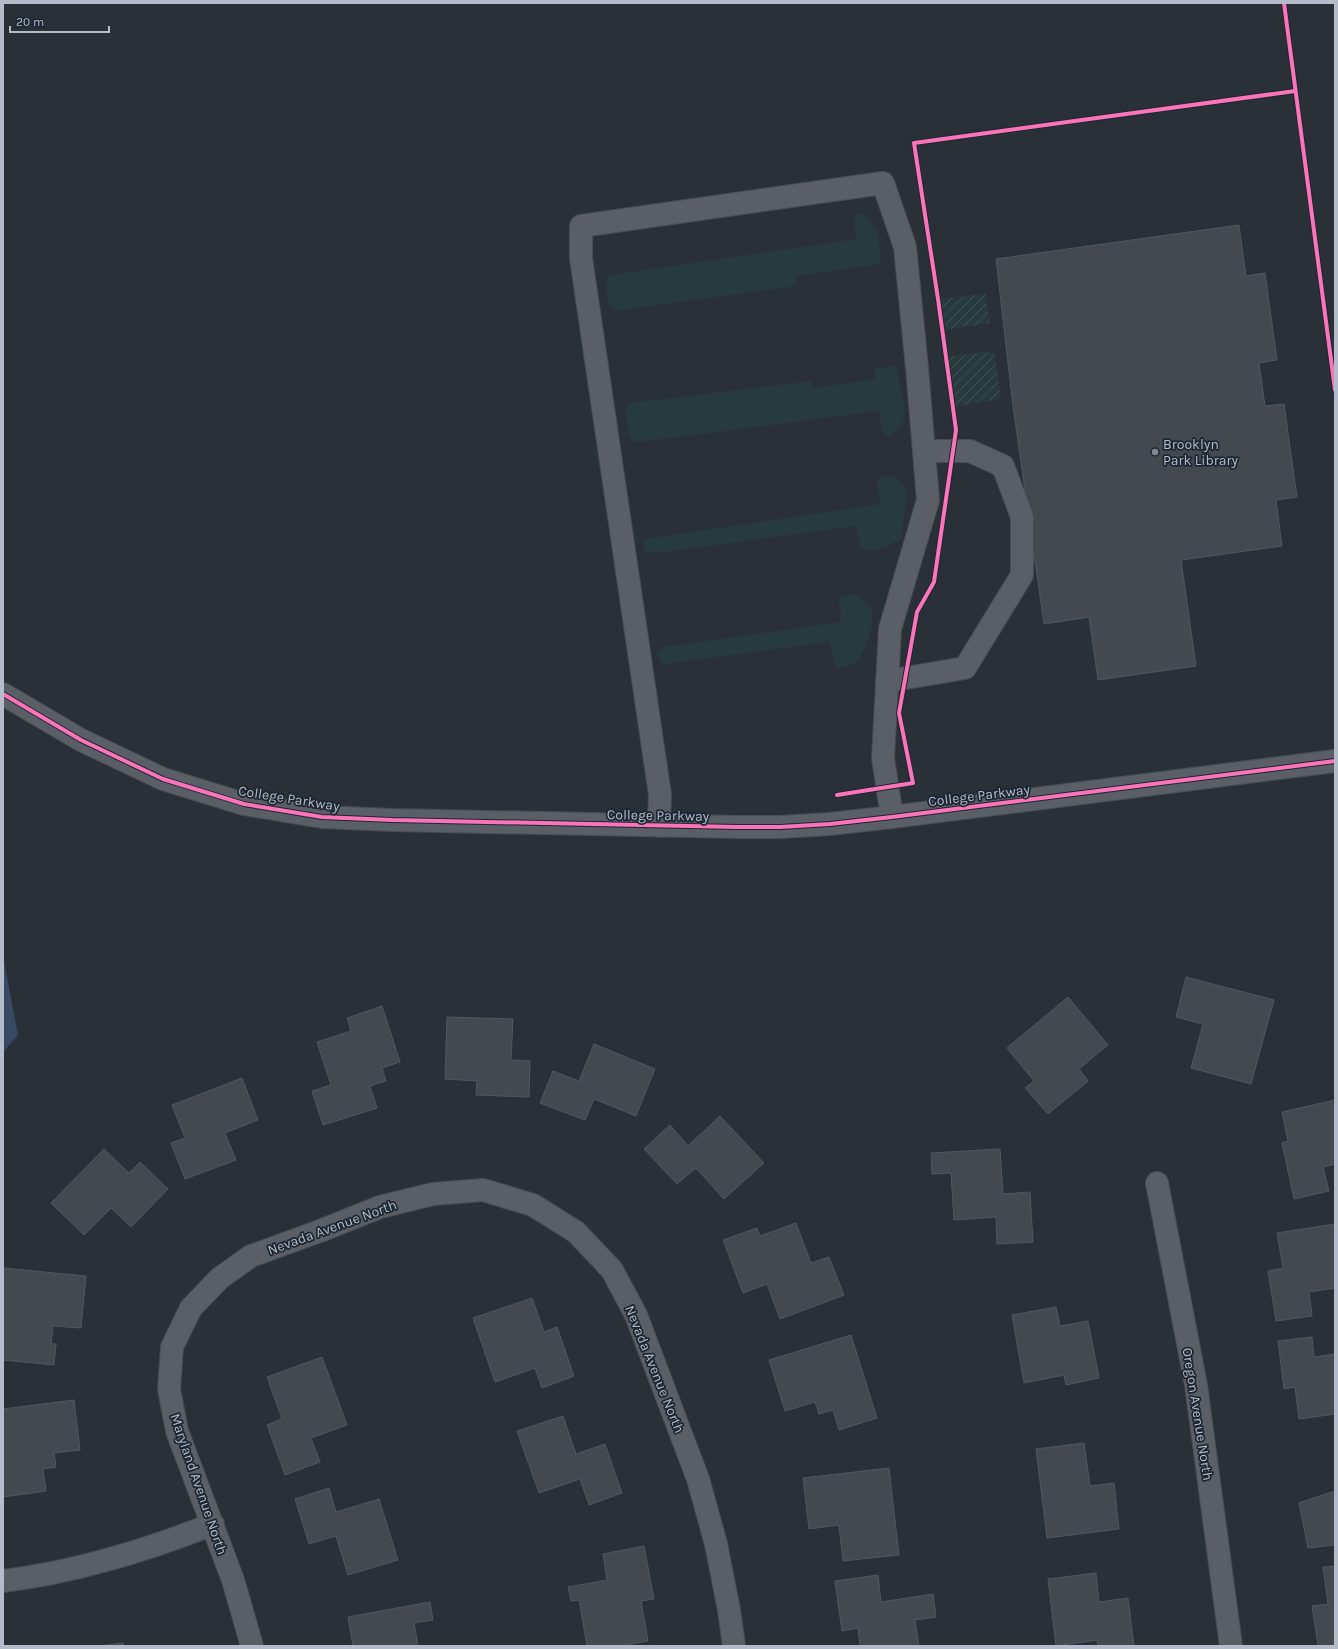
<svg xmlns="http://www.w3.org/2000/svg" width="1338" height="1649" font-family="Karla,sans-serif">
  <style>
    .green { fill: #273a3e }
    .garden { fill: url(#garden-furrows) }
    .water { fill: #384963 }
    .building { fill: #444950; stroke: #52575f }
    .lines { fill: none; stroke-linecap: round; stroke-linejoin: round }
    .minor-casing { stroke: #484c53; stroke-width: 24 }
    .minor { stroke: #5a5e66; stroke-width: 22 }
    .cycleway-casing { stroke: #1d2633; stroke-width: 6 }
    .cycleway { stroke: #fb73b8; stroke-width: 4 }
    .poi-dot { fill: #848b96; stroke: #1d2633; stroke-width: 1.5 }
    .labels { text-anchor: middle; stroke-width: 3.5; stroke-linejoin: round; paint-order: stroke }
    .poi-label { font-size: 14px; fill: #b4bcc9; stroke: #1d2633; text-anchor: start }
    .street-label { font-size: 14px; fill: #b4bcc9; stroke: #1d2633 }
  </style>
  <defs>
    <pattern id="garden-furrows" width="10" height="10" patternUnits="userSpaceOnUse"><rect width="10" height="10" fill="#273a3e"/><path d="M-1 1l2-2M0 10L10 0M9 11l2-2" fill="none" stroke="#445559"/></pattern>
  </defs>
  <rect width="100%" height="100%" fill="#2a3038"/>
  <g class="green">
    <path d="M861 213C881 225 879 243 881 264L796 276 797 286 615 311C606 304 607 288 606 277L610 275 856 239 854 220 855 215Z"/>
    <path d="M896 365 906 413 900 429 888 437C880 432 881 419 879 411L640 442 632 441 628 433 626 407 629 403 811 381 813 388 875 379V369Z"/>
    <path d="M891 475C897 477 905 483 906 490 907 504 903 524 901 539 889 545 876 554 861 549L856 526 657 553 646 552 643 545 644 539 880 504 877 482 882 477Z"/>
    <path d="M854 594C860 598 868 601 871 608 877 625 865 647 858 662L845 667 836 668 834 664 830 642 664 664 660 662 657 653 663 647 841 622 839 599 841 596Z"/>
  </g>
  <g class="garden">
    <polygon points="985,294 990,323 942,330 938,299"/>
    <polygon points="994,351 1001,399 952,407 946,357"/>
  </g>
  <polygon class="water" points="3,956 18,1035 3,1052"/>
  <g class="building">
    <polygon points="1239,225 1246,276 1265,273 1277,360 1259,363 1265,406 1284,404 1297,497 1276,500 1282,546 1181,560 1196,666 1098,680 1089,617 1044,624 1013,406 996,259"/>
    <polygon points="1186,977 1274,1000 1251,1084 1191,1068 1203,1024 1176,1017"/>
    <polygon points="1068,997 1108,1045 1079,1069 1088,1081 1048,1114 1025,1088 1034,1081 1007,1048"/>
    <polygon points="382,1006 400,1062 382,1068 386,1081 370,1086 377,1108 323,1125 312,1091 331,1085 317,1042 351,1031 347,1018"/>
    <polygon points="447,1017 513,1019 511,1060 530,1061 529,1097 476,1095 477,1081 445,1079"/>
    <polygon points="594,1044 655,1069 636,1116 594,1099 585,1120 540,1103 553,1071 579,1081"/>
    <polygon points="242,1078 258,1120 225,1133 236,1160 185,1179 171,1143 185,1138 172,1105"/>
    <polygon points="1335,1100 1335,1164 1323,1167 1329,1191 1294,1199 1282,1143 1288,1141 1282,1112"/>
    <polygon points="720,1116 764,1163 724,1199 696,1168 677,1184 644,1149 670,1125 688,1146"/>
    <polygon points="104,1149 129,1173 140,1162 168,1189 131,1227 111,1208 84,1235 51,1203"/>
    <polygon points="1000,1149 1003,1194 1030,1192 1033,1242 997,1244 996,1217 954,1220 951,1173 932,1174 931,1153"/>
    <polygon points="796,1223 811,1263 829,1257 844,1295 780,1319 767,1284 743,1293 723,1240 757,1228 760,1236"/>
    <polygon points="1335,1224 1335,1288 1309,1292 1312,1316 1276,1321 1268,1271 1283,1268 1277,1233"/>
    <polygon points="3,1268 86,1276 81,1328 53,1326 51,1344 56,1344 54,1365 3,1360"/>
    <polygon points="532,1298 544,1332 557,1327 574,1376 542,1388 535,1368 495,1382 473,1318"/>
    <polygon points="1056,1307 1060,1326 1088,1321 1099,1378 1066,1385 1064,1375 1024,1383 1012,1315"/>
    <polygon points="851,1335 877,1418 839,1430 833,1410 819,1414 815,1402 785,1411 769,1360"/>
    <polygon points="1312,1337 1314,1357 1335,1354 1335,1414 1299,1419 1295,1387 1284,1389 1278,1341"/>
    <polygon points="322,1357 347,1425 311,1438 320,1462 285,1475 267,1425 282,1419 267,1377"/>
    <polygon points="74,1400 80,1450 54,1453 56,1467 43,1469 46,1491 3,1497 3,1409"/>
    <polygon points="563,1416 576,1454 605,1444 622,1493 589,1505 580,1479 539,1493 517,1431"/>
    <polygon points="1084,1443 1090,1486 1114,1483 1119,1529 1047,1538 1036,1449"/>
    <polygon points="889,1468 899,1555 843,1561 839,1525 809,1529 803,1478"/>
    <polygon points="329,1488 336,1512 379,1499 398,1560 348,1575 336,1536 309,1544 295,1499"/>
    <polygon points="1335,1491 1335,1545 1308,1548 1299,1503"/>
    <polygon points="644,1546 654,1599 641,1601 648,1641 619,1646 587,1646 579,1600 571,1601 568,1587 607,1580 603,1554"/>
    <polygon points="1335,1566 1335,1646 1318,1646 1312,1606 1328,1604 1323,1567"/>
    <polygon points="1096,1573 1099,1602 1128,1598 1134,1646 1098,1646 1097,1640 1056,1646 1048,1579"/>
    <polygon points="878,1575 881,1602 933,1594 936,1617 915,1620 919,1646 860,1646 858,1628 842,1631 835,1581"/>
    <polygon points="430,1602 433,1620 414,1623 418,1646 353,1646 348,1617"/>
    <polygon points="123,1643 124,1646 99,1646"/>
  </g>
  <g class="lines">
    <defs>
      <g id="minor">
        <polyline points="888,681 965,668 1022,575 1022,517 1003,466 970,451 924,451"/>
        <polyline points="3,694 81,740 163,779 244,804 322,817 392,820 737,827 780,827 830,824 892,817 1335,761"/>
        <polyline points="659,826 660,795 581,258 581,226 883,183 905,247 917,368 928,500 890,629 883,758 892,817"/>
        <polyline points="1157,1183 1196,1385 1231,1646"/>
        <path d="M3 1581C75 1572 145 1551 213 1524"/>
        <polyline points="252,1646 233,1580 177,1431 169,1389 172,1347 191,1308 220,1278 251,1256 320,1231 380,1207 433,1194 483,1190 533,1205 576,1232 612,1270 636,1315 698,1479 716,1544 729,1610 734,1646"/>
      </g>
    </defs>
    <use href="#minor" class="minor-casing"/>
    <use href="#minor" class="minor"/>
    <defs>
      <g id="cycleway">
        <polyline points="1284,3 1335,390"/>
        <polyline points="3,694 81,740 163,779 244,804 322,817 392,820 737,827 780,827 830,824 892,817 1335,761"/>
        <polyline points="837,795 913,783 899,713 917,612 934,582 956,430 938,299 914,143 1295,91"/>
      </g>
    </defs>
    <use href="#cycleway" class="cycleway-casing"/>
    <use href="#cycleway" class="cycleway"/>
  </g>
  <circle class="poi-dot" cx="1155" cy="452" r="4"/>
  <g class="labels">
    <g class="poi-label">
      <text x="1163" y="449">Brooklyn<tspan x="1163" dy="16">Park Library</tspan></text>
    </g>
    <g class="street-label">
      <text transform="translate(979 795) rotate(-7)" y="5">College Parkway</text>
      <text transform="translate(289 798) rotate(9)" y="5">College Parkway</text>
      <text transform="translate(658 815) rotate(1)" y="5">College Parkway</text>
      <text transform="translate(332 1227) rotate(-20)" y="5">Nevada Avenue North</text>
      <text transform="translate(655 1369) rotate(68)" y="5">Nevada Avenue North</text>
      <text transform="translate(1198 1414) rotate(81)" y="5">Oregon Avenue North</text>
      <text transform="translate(199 1484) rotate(71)" y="5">Maryland Avenue North</text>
    </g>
  </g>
  <rect width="1338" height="1649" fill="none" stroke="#b4bcc9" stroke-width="8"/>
  <path d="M10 26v6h99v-6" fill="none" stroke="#b4bcc9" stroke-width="2"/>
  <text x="16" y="26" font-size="12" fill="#b4bcc9" stroke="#1d2633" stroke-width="3" paint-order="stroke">20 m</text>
</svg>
